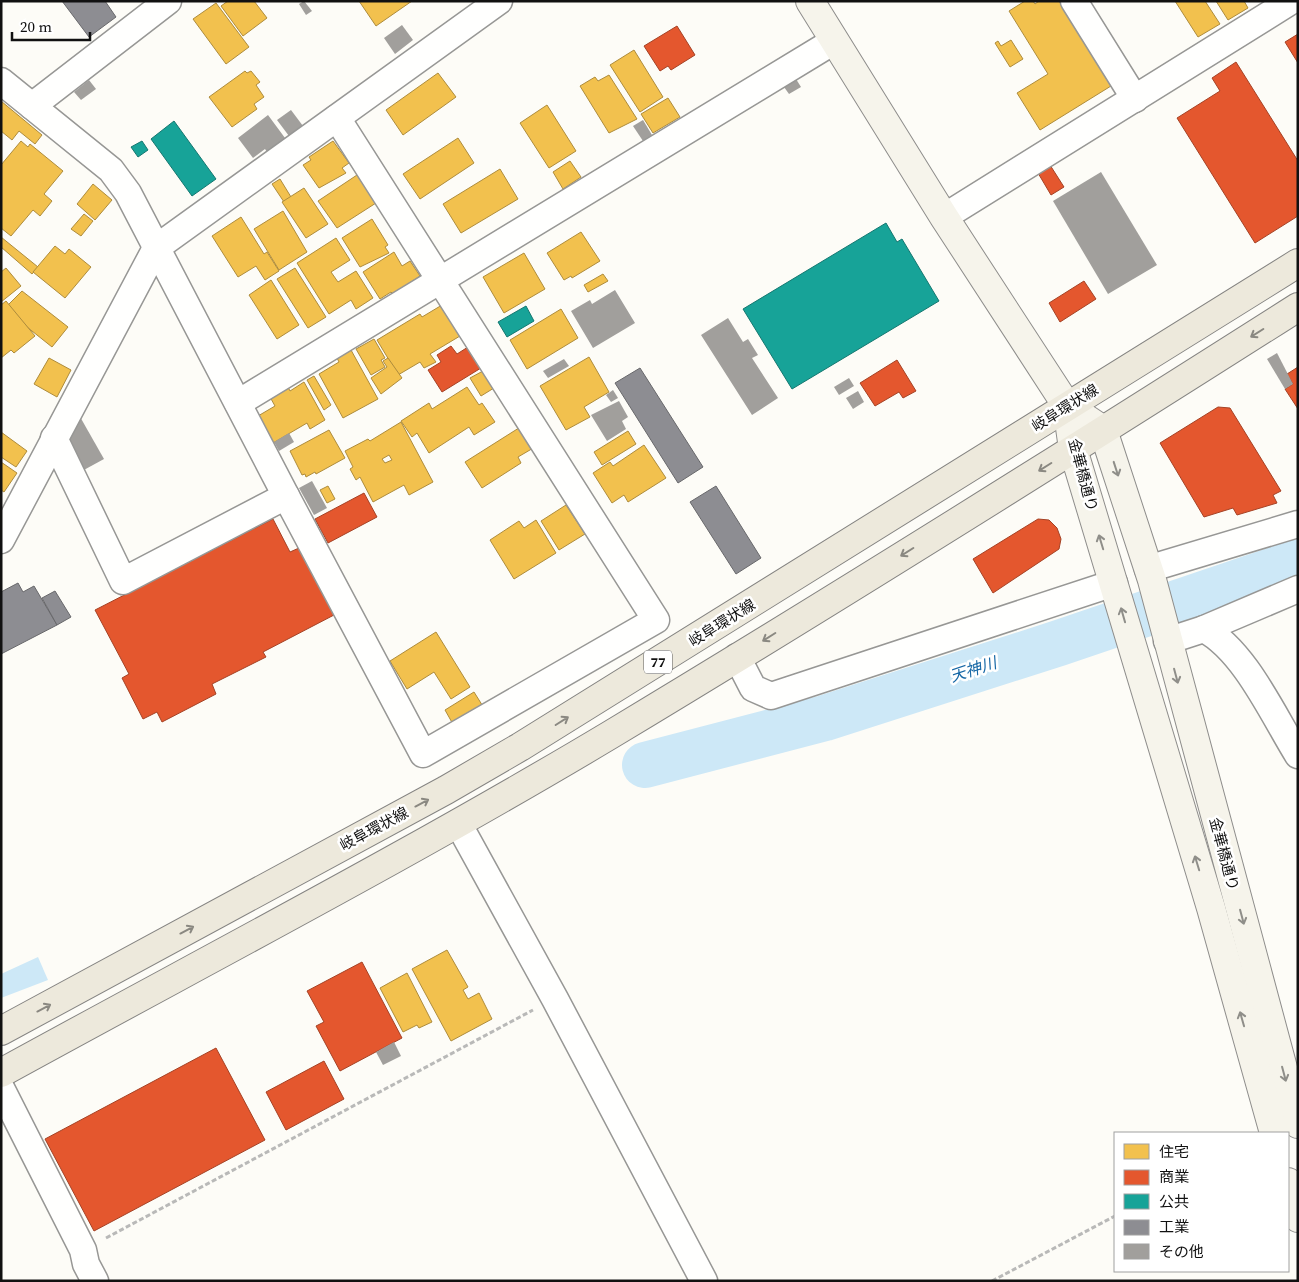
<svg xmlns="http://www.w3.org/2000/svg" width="1299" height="1282" font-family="'Source Serif 4','Noto Sans JP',serif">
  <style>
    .water { fill: #cde8f7 }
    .homes { fill: #f2c14e; stroke: #ae8c3c; fill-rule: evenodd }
    .shops { fill: #e4572e; stroke: #a54225 }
    .public { fill: #17a398; stroke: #157770 }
    .industry { fill: #8d8d92; stroke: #68686b }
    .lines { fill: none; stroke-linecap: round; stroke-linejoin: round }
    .river { stroke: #cde8f7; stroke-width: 46 }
    .building { fill: #a19f9c }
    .street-casing { stroke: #979795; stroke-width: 29 }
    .secondary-casing { stroke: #8e8d8b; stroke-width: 30 }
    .primary-casing { stroke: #858482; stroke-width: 30 }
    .path { stroke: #b9b9b8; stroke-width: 3; stroke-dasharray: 5 2.5; stroke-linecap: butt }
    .street { stroke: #fffffe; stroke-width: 26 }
    .secondary { stroke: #f6f4eb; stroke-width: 28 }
    .primary { stroke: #ede9dc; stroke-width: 28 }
    .oneway { stroke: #8a8881 }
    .oneway2 { stroke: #8f8e89 }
    .labels { text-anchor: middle; stroke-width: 5; stroke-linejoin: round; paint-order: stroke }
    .shield { fill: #fff; stroke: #585858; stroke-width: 1 }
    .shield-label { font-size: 14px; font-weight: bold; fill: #111 }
    .street-label { font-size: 15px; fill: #111; stroke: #fff }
    .water-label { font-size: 16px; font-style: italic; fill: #1768a6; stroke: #fff }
  </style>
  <rect width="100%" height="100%" fill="#fdfcf7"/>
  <polygon class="water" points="38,957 48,980 1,998 1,974"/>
  <g class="homes">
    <polygon points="228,1 254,1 267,18 243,36 221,6"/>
    <polygon points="359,1 412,1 376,26"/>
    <polygon points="1025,1 1033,1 1035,4 1039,1 1059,1 1111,86 1040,130 1017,93 1048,74 1009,11"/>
    <polygon points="1175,1 1205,1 1220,24 1198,37"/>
    <polygon points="1216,1 1244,1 1248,8 1228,20"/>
    <polygon points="216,3 249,47 226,64 193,19"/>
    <polygon points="1011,40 1023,59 1010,67 995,43 998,41 1001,46"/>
    <polygon points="634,50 663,97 640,112 610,65"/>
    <polygon points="245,71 247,73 251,71 260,82 256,85 264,97 254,104 257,109 232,127 209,97"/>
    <polygon points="438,73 456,97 403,135 386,110"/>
    <polygon points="609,75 637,119 609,133 580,86 595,77 598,81"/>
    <polygon points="668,98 680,117 653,133 641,114"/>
    <polygon points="1,101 42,135 35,144 19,131 12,140 1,131"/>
    <polygon points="547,105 576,151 549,168 520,123"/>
    <polygon points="458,138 474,163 420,199 403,174"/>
    <polygon points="21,141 28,147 30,144 63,171 44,194 52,201 40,216 33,210 11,236 1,228 1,165"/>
    <polygon points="333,141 349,163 342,168 346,173 319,188 303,165 311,160 309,157"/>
    <polygon points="570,161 581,177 563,189 553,172"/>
    <polygon points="500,169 518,199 461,233 443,204"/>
    <polygon points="357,175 376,203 337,228 318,201"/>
    <polygon points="280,179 291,197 284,202 272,184"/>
    <polygon points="93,184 112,200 95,220 77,204"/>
    <polygon points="304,188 328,224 306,238 282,202"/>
    <polygon points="283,211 307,252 279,270 254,229"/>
    <polygon points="84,214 93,221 81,236 71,229"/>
    <polygon points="241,217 264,254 267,252 279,271 265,280 256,266 238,277 212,236"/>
    <polygon points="372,219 388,245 385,247 389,253 360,267 342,238"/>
    <polygon points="581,232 600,261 572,278 571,276 564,280 547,253"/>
    <polygon points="1,237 38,267 32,274 1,247"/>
    <polygon points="336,238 350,260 331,272 338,282 356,271 373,298 356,309 351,300 329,314 297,263"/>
    <polygon points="55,246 65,254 69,249 91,267 65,298 33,272"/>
    <polygon points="394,252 402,266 410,261 420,276 393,294 391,292 380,299 363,272"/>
    <polygon points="524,253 545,289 504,313 483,277"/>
    <polygon points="6,268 21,286 1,302 1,272"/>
    <polygon points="295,268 326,317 308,328 277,279"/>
    <polygon points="603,274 608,281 588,292 584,285"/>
    <polygon points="271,280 299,325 277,339 249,295"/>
    <polygon points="22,291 68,327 52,347 27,327 8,305"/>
    <polygon points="6,301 35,336 14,353 11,350 1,358 1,305"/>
    <polygon points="442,305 460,336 430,354 436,362 424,368 420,362 398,375 377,340 420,314 422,317"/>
    <polygon points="561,309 578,338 527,369 510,340"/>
    <polygon points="374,339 385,358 381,360 385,367 371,375 356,349"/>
    <polygon points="351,350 378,399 343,418 319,374 339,362 337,358"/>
    <polygon points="589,357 609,392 584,407 590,417 566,430 540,386"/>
    <polygon points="49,358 71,370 57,397 34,384"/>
    <polygon points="388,358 402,378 381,394 371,378 387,367 383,361"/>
    <polygon points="483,371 494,388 481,396 470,378"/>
    <polygon points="314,376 331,405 324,410 307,380"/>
    <polygon points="304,382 325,420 310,429 307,423 273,443 258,416 275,406 270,397 288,387 290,391"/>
    <polygon points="467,387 479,405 482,403 495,422 474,435 469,427 429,453 417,433 412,437 401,421 429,403 432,409"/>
    <path d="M401 422 433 482 409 495 404 485 373 502 360 477 356 480 350 469 353 467 345 451 368 439 370 441ZM389 455 392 460 385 463 382 459Z"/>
    <polygon points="522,426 535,447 518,457 521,463 482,488 465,462"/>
    <polygon points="329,430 345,458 316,474 315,472 306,477 305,474 302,475 290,451"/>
    <polygon points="628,431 636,444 602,465 594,452"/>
    <polygon points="1,432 27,451 16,467 1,457"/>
    <polygon points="644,445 666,478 628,502 624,495 612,503 593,473 610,462 613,466"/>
    <polygon points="1,462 17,473 4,492 1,490"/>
    <polygon points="328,486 335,499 327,503 320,490"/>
    <polygon points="566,505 585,534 559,550 541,521"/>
    <polygon points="536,520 556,553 514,579 490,540 519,521 524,528"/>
    <polygon points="436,632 470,687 451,699 434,672 407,689 390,661"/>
    <polygon points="474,692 484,708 454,726 445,710"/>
    <polygon points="447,950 468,987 463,990 468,999 479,993 492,1019 451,1041 412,969"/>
    <polygon points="407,973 432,1022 419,1028 417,1025 403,1032 380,988"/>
  </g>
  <g class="shops">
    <polygon points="677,26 695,55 671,70 668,66 660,71 644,46"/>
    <polygon points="1298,34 1298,63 1285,42"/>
    <polygon points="1236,62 1298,161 1298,216 1255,243 1177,118 1220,91 1212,78"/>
    <polygon points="1050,165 1064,187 1051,195 1038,173"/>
    <polygon points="1084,281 1096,299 1060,322 1049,303"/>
    <polygon points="451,346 457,354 468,347 481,368 442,392 428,370 441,362 437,355"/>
    <polygon points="897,360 916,391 903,398 899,392 875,406 860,383"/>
    <polygon points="1298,367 1298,409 1285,389 1293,384 1287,374"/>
    <polygon points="1218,407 1230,408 1281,491 1273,495 1277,503 1237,515 1233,508 1204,517 1160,443"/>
    <polygon points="364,493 377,517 328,543 315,519"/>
    <polygon points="273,519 290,552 299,548 334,615 263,652 266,657 212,684 216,694 162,722 157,712 143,719 122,678 129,674 95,610"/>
    <polygon points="1038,519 1049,520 1057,528 1061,539 1059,549 993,593 973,559"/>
    <polygon points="362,962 402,1038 340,1071 316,1026 324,1022 307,991"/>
    <polygon points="216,1048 265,1140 94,1231 45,1139"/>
    <polygon points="324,1061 344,1099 286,1130 266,1092"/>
  </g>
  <g class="public">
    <polygon points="174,121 216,179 192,196 151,139"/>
    <polygon points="142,141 148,150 138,157 131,147"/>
    <polygon points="886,223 897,242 902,239 939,301 792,389 743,309"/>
    <polygon points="526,306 534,321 507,337 498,322"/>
  </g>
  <g class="industry">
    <polygon points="62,1 105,1 116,17 89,37"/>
    <polygon points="640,368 703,467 678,483 615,383"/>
    <polygon points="716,486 761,558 736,574 690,502"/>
    <polygon points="18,583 23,592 34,586 57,625 1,654 1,592"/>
    <polygon points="55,591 71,617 57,625 42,598"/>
  </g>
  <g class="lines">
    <polyline class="river" points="645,765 825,718 1059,643 1298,562"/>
  </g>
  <g class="building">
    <polygon points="304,1 312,11 306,15 299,4"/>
    <polygon points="402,25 413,40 395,54 384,38"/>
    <polygon points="796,79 801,87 789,94 784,87"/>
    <polygon points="89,80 96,89 81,100 74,92"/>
    <polygon points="291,110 303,126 289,136 277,120"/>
    <polygon points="268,115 285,138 267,152 265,149 253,158 238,138"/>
    <polygon points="643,120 652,135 643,141 633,126"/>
    <polygon points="1101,172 1157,265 1108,294 1053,201"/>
    <polygon points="615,290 635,323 593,348 571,311 590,300 592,304"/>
    <polygon points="728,318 743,342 748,339 758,355 752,358 778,398 752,415 701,335"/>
    <polygon points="1277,353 1293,384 1285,389 1267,359"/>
    <polygon points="564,359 569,366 548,378 543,371"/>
    <polygon points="849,378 854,386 839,395 834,387"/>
    <polygon points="613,390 618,398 611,402 606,395"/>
    <polygon points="858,391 864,402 853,409 846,398"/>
    <polygon points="619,401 628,417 622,421 626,429 607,441 591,415"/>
    <polygon points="79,415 104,459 82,471 69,448 70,432"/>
    <polygon points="289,433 294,442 279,451 274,442"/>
    <polygon points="312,481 327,508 314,515 299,488"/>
    <polygon points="394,1042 401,1056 383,1065 376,1052"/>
  </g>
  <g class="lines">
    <defs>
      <g id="street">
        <polyline points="1074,1 1135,99"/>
        <polyline points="1,81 111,170 128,193 286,496 423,754 656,620 337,118"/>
        <polyline points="32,106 168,1"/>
        <polyline points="944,217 1291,1"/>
        <polyline points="238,403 834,41"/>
        <polyline points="54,438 123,581 286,496"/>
        <polyline points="1,540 156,248 499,1"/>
        <polyline points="1148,569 1298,524"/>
        <polyline points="1204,629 1298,589"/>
        <path d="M1167 641 1204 629C1245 651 1273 715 1298 755"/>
        <polyline points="737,657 753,688 771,696 1114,583"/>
        <polyline points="458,823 555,999 704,1281"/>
        <polyline points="1,1088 83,1250 86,1264 95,1281"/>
      </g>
      <g id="secondary">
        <polyline points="810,1 944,217 1067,406 1103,430 1152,580 1298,1124"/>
        <polyline points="1067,406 1073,449 1211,908 1274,1133"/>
        <polyline points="1288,1182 1298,1218"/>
      </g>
      <g id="primary">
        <polyline points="1,1031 446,790 520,747 1298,263"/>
        <path d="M1 1073C205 961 411 854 610 735 841 596 1070 452 1298 307"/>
      </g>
    </defs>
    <use href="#street" class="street-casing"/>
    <use href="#secondary" class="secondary-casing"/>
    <use href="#primary" class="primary-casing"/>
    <g class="path">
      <polyline points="106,1238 533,1010"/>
      <polyline points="992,1281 1115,1216"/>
    </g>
    <use href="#street" class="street"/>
    <use href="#secondary" class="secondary"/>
    <use href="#primary" class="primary"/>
  </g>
  <defs><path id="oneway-shaft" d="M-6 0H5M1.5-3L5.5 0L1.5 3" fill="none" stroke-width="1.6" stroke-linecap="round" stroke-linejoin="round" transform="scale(1.25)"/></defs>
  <g class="oneway">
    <use href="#oneway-shaft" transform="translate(1257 333) rotate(148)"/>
    <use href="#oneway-shaft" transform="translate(1045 467) rotate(148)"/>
    <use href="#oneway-shaft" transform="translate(907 552) rotate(148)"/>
    <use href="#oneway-shaft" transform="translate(769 637) rotate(148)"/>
    <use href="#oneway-shaft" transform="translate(562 721) rotate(-32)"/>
    <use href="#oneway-shaft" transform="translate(422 803) rotate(-28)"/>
    <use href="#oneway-shaft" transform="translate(187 930) rotate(-28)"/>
    <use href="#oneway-shaft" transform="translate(44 1008) rotate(-28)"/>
  </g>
  <g class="oneway2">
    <use href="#oneway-shaft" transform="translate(1116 469) rotate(72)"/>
    <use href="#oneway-shaft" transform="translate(1101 542) rotate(-107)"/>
    <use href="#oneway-shaft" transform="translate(1123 615) rotate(-106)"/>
    <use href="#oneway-shaft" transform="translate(1176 676) rotate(75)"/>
    <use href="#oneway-shaft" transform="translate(1197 863) rotate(-107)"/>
    <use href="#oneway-shaft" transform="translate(1242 917) rotate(75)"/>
    <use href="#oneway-shaft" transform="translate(1242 1019) rotate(-106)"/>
    <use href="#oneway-shaft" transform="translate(1284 1074) rotate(75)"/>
  </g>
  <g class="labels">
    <rect class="shield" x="644" y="650.5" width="28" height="23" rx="4"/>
    <g class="shield-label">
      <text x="658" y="667">77</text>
    </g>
    <g class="street-label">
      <text transform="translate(1065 408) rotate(-32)" y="5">岐阜環状線</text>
      <text transform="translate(1083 475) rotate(75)" y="5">金華橋通り</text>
      <text transform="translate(722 623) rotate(-32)" y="5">岐阜環状線</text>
      <text transform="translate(374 829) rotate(-28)" y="5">岐阜環状線</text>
      <text transform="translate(1224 854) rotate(75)" y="5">金華橋通り</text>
    </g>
    <g class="water-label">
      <text transform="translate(973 669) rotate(-18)" y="6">天神川</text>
    </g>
  </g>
  <rect width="1299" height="1282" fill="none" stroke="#111111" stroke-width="5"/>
  <rect x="1114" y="1132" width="175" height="140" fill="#ffffff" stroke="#a0a0a0"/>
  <rect x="1124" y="1144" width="25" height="15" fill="#f2c14e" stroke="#a0a0a0"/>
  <text x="1159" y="1157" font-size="15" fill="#111111">住宅</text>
  <rect x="1124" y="1170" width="25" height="15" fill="#e4572e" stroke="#a0a0a0"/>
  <text x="1159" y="1182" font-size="15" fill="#111111">商業</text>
  <rect x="1124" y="1194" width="25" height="15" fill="#17a398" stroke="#a0a0a0"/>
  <text x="1159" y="1207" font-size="15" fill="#111111">公共</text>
  <rect x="1124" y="1220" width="25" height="15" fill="#8d8d92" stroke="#a0a0a0"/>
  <text x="1159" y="1232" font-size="15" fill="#111111">工業</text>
  <rect x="1124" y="1244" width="25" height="15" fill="#a19f9c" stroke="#a0a0a0"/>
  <text x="1159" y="1257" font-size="15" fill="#111111">その他</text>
  <path d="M12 32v8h78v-8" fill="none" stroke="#111111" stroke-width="2.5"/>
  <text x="20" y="32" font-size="15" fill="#111111" stroke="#ffffff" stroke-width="4" paint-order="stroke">20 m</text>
</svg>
